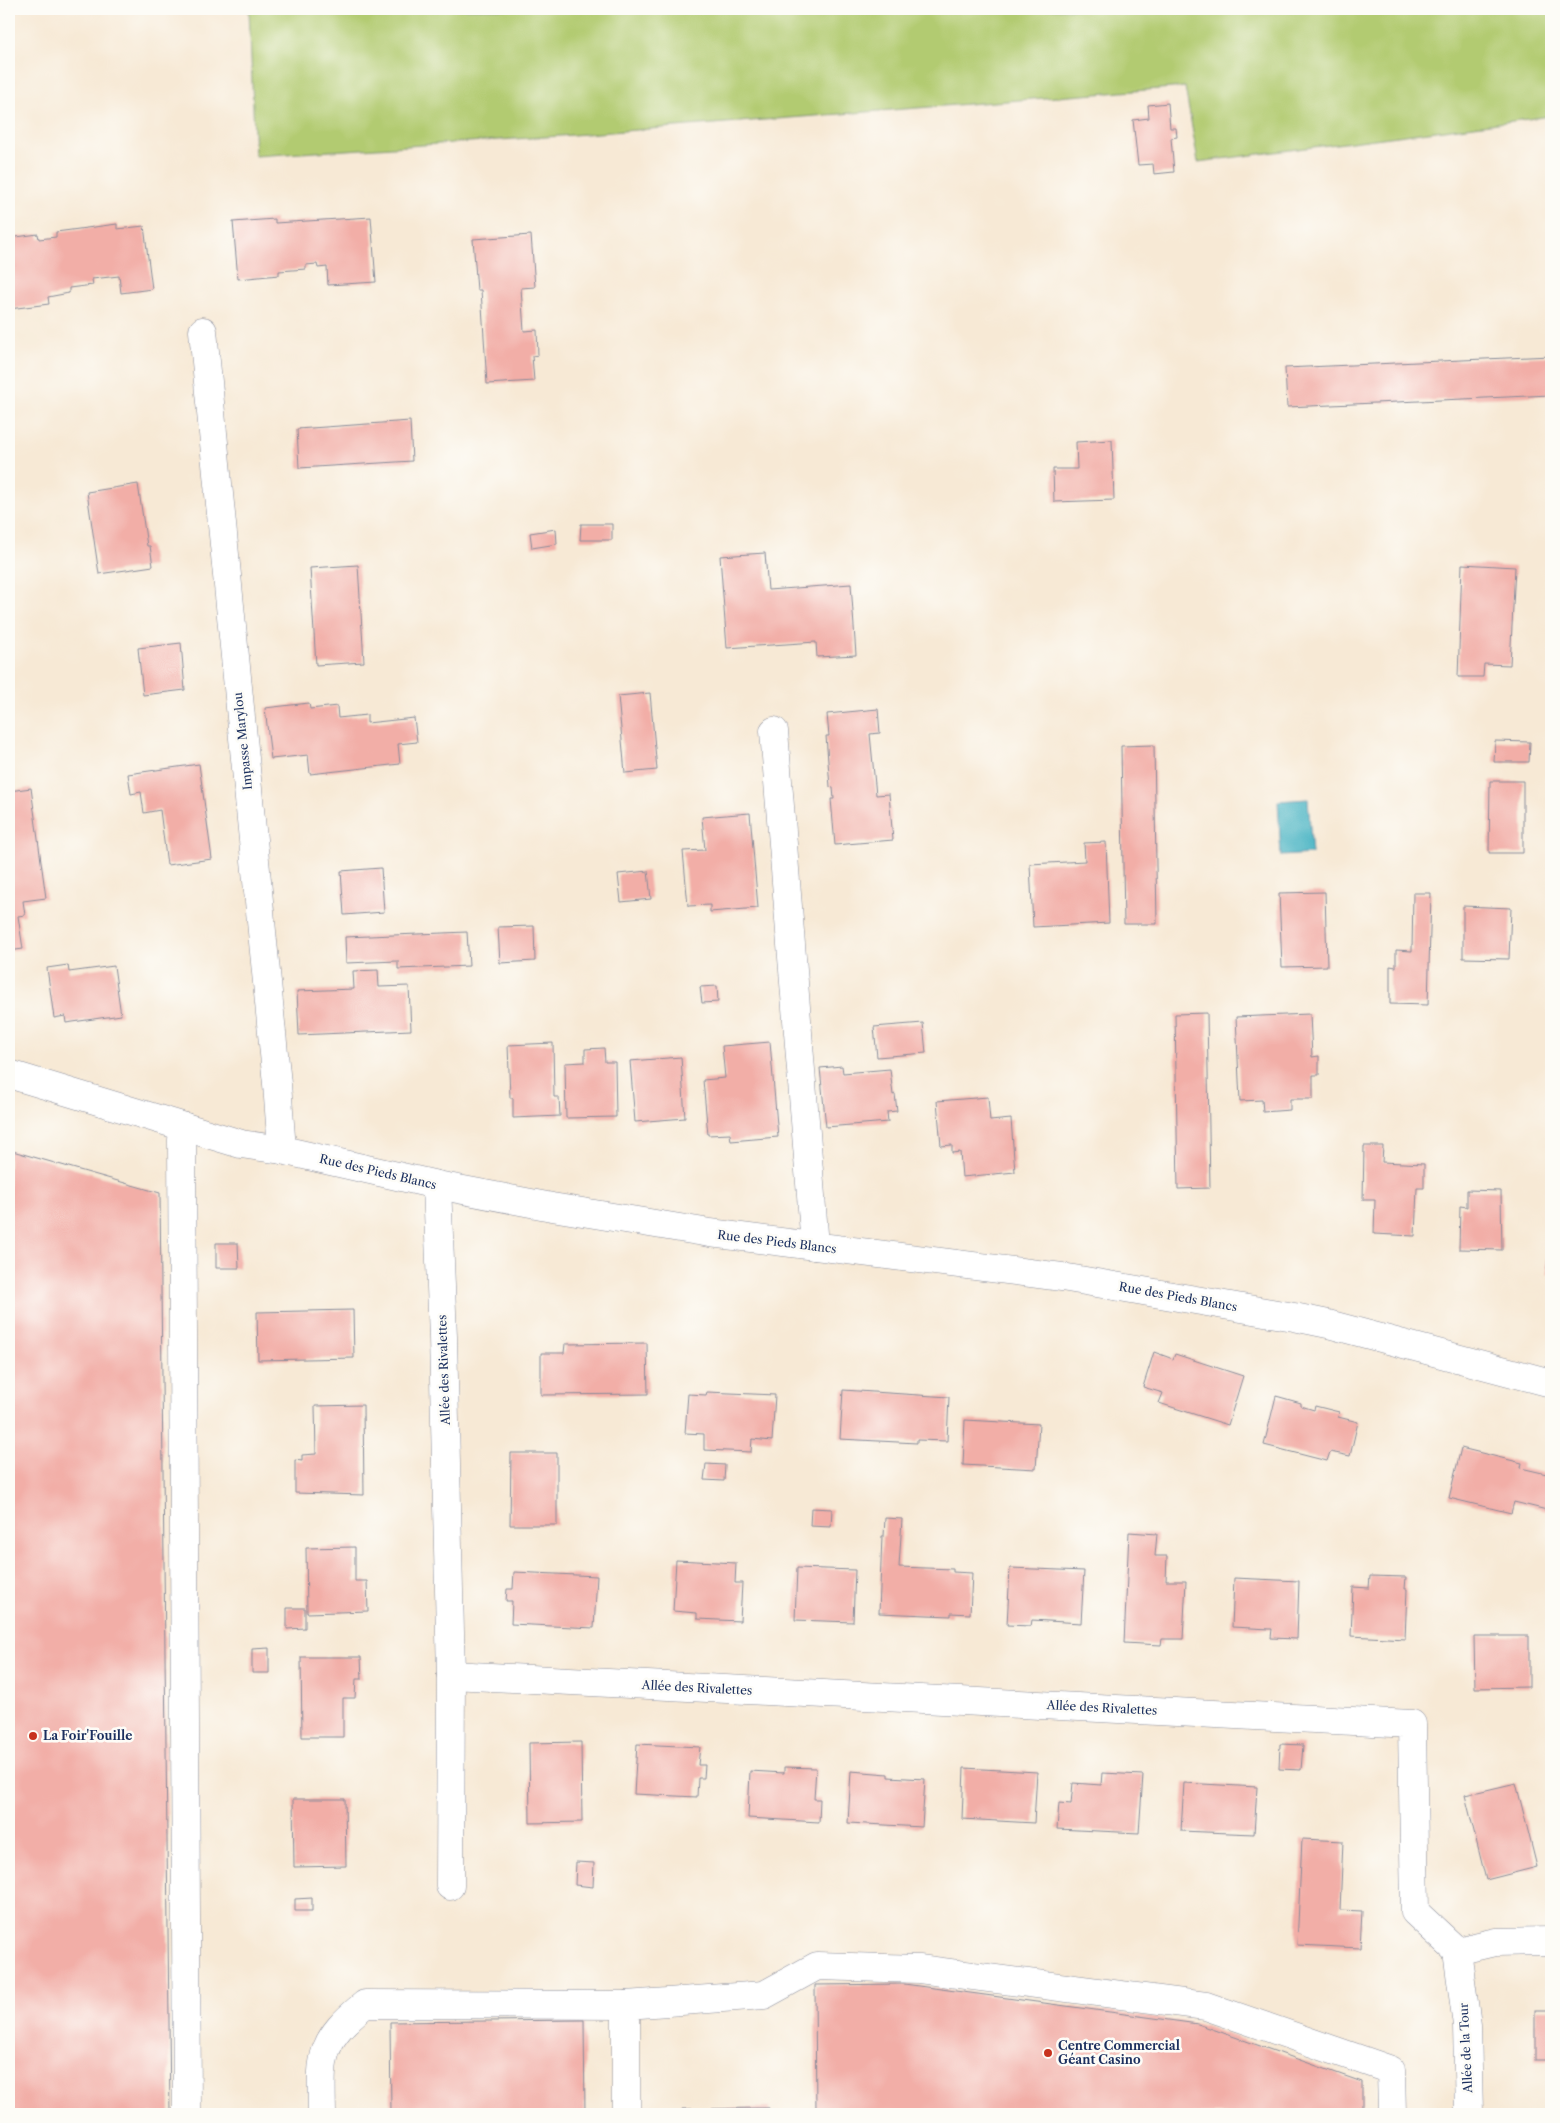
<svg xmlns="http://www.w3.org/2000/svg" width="1560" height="2123" font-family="'Libre Caslon Text',serif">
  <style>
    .green { fill: #b2cb71; stroke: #667d68 }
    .water { fill: #46b3c3; stroke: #307190 }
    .building { fill: #f2aea7 }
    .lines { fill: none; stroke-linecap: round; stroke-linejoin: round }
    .minor-casing { stroke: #898c9a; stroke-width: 29 }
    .minor { stroke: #fff; stroke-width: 28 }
    .poi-dot { fill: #c8321e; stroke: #fdfcf7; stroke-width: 2 }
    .labels { text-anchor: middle; stroke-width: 5; stroke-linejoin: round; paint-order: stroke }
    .street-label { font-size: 12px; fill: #1b2f5e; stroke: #fdfcf7 }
    .poi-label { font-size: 12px; font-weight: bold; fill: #1b2f5e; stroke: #fdfcf7; text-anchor: start }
  </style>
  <rect width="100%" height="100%" fill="#fdfcf7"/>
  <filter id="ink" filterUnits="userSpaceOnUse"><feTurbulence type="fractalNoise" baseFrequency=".02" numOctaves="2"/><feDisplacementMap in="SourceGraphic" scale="10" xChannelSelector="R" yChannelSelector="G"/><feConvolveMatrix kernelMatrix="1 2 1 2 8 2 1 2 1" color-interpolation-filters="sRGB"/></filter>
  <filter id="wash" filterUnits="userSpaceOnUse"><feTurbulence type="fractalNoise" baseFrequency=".0096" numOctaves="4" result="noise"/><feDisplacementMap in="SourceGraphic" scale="20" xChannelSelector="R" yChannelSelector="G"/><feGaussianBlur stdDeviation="1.12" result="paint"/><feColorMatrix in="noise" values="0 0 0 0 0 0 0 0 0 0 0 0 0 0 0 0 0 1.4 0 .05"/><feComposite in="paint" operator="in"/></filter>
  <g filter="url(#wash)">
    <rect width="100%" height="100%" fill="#f7e9d5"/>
    <polygon class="green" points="249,9 1551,9 1551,116 1198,162 1185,87 560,136 255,156"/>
    <polygon class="water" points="1308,799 1312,854 1281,856 1278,801"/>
    <g id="blocks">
      <g class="building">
        <polygon points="1168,103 1170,128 1176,128 1177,137 1171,138 1174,172 1154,174 1153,164 1138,165 1133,120 1149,118 1148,105"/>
        <polygon points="371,217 376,282 328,285 327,267 318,268 317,264 306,265 306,269 279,271 279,275 238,279 233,222 275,219 275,223"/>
        <polygon points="117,224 117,229 144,226 152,289 121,293 119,276 92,279 93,285 69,288 69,293 48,297 49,304 9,309 9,238 38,234 39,239 56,237 56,232"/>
        <polygon points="531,235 535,287 521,288 524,331 537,330 538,355 532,356 534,381 487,384 481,290 477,290 473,239"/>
        <polygon points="1551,356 1551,395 1287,407 1285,368"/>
        <polygon points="410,421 412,461 299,468 297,429"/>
        <polygon points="1112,440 1114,500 1054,502 1053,469 1077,469 1076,442"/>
        <polygon points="138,484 147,546 150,546 153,566 99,574 87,492"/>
        <polygon points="581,524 612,524 612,540 580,540"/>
        <polygon points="556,529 557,544 532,548 530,533"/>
        <polygon points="765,553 768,590 851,584 856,655 817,657 816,642 727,648 720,556"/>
        <polygon points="1462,564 1515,567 1510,665 1484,664 1483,677 1458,677"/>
        <polygon points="358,565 364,662 316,665 310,568"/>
        <polygon points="181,643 185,690 143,695 138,648"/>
        <polygon points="650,693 657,770 625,773 618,696"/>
        <polygon points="309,703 310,709 337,706 338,718 367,715 367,723 414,718 417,742 398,744 400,764 310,774 308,755 271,759 265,708"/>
        <polygon points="878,709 880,733 870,734 876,795 889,794 893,840 835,845 831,799 834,799 833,788 830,787 826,736 829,736 827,714"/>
        <polygon points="1495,741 1530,742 1529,762 1494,762"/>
        <polygon points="1154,745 1157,924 1124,924 1121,746"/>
        <polygon points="199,764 212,859 167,865 160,810 144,813 141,792 131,794 128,774"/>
        <polygon points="1490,781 1523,781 1523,853 1489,853"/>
        <polygon points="31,788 46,898 23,901 25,915 18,916 23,949 9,951 9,821 12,821 9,791"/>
        <polygon points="750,813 758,908 710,912 710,905 688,906 683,851 705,850 702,817"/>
        <polygon points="1106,842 1109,923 1033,927 1030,864 1085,861 1084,843"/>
        <polygon points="381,868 384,912 344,915 341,871"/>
        <polygon points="648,871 651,899 621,902 618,874"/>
        <polygon points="1325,892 1327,966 1282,967 1279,893"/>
        <polygon points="1413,893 1431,893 1428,1005 1390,1004 1390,966 1396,967 1396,950 1412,951"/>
        <polygon points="1463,906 1511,908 1509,959 1463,958"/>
        <polygon points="534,926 535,961 500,963 498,927"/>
        <polygon points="467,932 469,966 398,969 398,961 346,963 345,937"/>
        <polygon points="68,965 69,972 114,966 121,1015 66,1023 65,1016 54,1018 47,968"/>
        <polygon points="378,970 379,987 409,986 411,1030 299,1035 297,991 354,989 353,971"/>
        <polygon points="717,986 718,1002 702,1003 700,987"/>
        <polygon points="1207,1013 1210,1188 1178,1189 1175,1014"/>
        <polygon points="1310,1014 1312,1057 1319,1056 1319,1075 1313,1075 1313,1099 1290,1099 1290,1110 1263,1112 1262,1100 1240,1101 1236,1017"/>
        <polygon points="923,1023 926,1053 877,1057 874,1027"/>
        <polygon points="770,1042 778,1137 731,1141 730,1134 708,1135 703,1080 725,1078 722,1046"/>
        <polygon points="553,1043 554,1097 559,1097 560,1116 513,1118 513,1098 510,1098 508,1045"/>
        <polygon points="604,1048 605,1062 615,1062 616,1117 566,1118 565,1063 585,1062 585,1049"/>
        <polygon points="681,1057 685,1118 635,1122 630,1061"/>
        <polygon points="842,1066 843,1073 890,1069 893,1095 895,1094 897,1111 887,1112 888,1122 826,1127 820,1068"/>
        <polygon points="988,1097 990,1121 1011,1119 1015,1172 962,1177 960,1152 952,1153 952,1145 941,1146 937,1101"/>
        <polygon points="1364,1146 1383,1146 1382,1162 1424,1164 1424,1188 1417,1188 1415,1236 1374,1234 1375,1200 1363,1200"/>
        <polygon points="9,1150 160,1193 170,2114 9,2114"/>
        <polygon points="1467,1190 1501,1191 1502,1250 1459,1249 1460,1206 1467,1207"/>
        <polygon points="1549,1211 1551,1211 1551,1274 1547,1274"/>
        <polygon points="216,1243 238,1243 239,1268 216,1268"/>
        <polygon points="353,1310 354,1358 258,1360 257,1312"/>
        <polygon points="647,1343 648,1394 541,1395 541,1353 564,1353 565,1344"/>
        <polygon points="1154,1352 1173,1359 1175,1354 1243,1376 1228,1425 1159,1403 1163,1393 1143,1387"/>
        <polygon points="843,1390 949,1397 947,1441 917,1440 917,1443 840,1439"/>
        <polygon points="707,1392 775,1395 772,1441 752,1439 751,1452 704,1450 704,1434 685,1433 688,1394 706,1395"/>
        <polygon points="1276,1396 1301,1403 1301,1406 1314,1410 1315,1406 1339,1412 1338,1417 1358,1422 1350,1456 1330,1452 1327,1461 1264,1445"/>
        <polygon points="363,1405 364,1495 295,1493 295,1460 302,1461 302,1455 316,1454 315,1406"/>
        <polygon points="965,1420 1039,1424 1036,1469 963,1465"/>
        <polygon points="1461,1448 1522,1463 1521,1468 1551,1475 1551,1511 1514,1502 1511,1513 1449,1498"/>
        <polygon points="511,1453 557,1453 557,1525 510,1525"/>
        <polygon points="706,1464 725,1465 724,1481 704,1480"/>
        <polygon points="811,1508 832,1509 831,1527 810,1526"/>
        <polygon points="885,1518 902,1519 899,1567 953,1569 953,1572 972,1573 970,1614 951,1613 951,1616 879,1613 882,1536 884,1536"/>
        <polygon points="1129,1532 1157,1534 1155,1556 1167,1556 1166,1581 1186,1581 1183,1639 1162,1639 1161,1645 1124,1643"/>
        <polygon points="355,1547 355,1581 367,1581 368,1611 307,1613 306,1548"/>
        <polygon points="676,1560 736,1563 735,1583 742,1583 740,1621 697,1619 697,1613 673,1611"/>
        <polygon points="797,1568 855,1570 853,1622 795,1620"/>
        <polygon points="1010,1568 1084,1571 1081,1623 1032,1620 1031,1626 1007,1625"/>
        <polygon points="514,1572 597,1576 594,1628 511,1624 512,1601 506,1601 507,1589 513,1589"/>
        <polygon points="1370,1576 1406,1577 1405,1589 1407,1589 1405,1639 1351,1636 1353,1587 1369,1588"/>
        <polygon points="1234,1578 1299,1581 1297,1639 1271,1638 1272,1629 1270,1629 1232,1627"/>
        <polygon points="287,1608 305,1608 305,1628 287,1629"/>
        <polygon points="1474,1636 1529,1636 1529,1687 1475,1688"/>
        <polygon points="269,1648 269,1673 252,1673 252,1649"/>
        <polygon points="301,1657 361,1657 362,1679 356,1679 355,1698 343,1698 343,1737 302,1737"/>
        <polygon points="581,1742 582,1822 530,1823 529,1743"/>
        <polygon points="637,1744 700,1747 698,1765 705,1765 704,1778 698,1778 697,1797 634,1794"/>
        <polygon points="1280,1744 1303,1745 1301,1770 1279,1769"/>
        <polygon points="784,1767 816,1768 814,1799 820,1799 819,1822 748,1818 750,1771 784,1773"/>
        <polygon points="964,1768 1037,1772 1034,1823 962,1819"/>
        <polygon points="851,1771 888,1774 888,1777 925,1779 922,1827 848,1823"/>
        <polygon points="1102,1773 1143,1775 1139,1833 1057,1829 1059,1803 1071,1804 1073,1783 1101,1785"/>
        <polygon points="1184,1783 1257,1787 1254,1834 1181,1831"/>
        <polygon points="1516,1783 1537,1867 1486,1880 1465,1795"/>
        <polygon points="293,1799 345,1799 346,1866 294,1867"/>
        <polygon points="1302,1839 1343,1841 1340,1910 1362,1911 1360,1948 1297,1945"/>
        <polygon points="576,1862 594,1863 593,1887 575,1885"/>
        <polygon points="312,1898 312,1911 295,1911 295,1899"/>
        <polygon points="904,1984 1198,2024 1362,2082 1362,2114 816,2114 815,1985"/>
        <rect x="1535" y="2010" width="16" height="50"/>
        <polygon points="584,2020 585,2114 391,2114 390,2022"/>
        <polygon points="769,2108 769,2114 682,2114 682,2109"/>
      </g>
    </g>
  </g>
  <g filter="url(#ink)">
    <use href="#blocks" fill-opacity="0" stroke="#898c9a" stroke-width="1"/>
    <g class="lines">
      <defs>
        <g id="minor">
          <polyline points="203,331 277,1084 282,1150"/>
          <polyline points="774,731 815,1246"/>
          <polyline points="9,1074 241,1144 282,1150 437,1185 552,1207 710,1233 1062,1277 1294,1317 1328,1324 1551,1383"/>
          <polyline points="185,1127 182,1140 187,2114"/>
          <polyline points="437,1185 443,1337 451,1675 1412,1724 1415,1912 1457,1951"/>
          <polyline points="450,1886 451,1675"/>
          <polyline points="1457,1951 1467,2025 1469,2114"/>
          <polyline points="1457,1951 1495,1942 1551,1941"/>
          <path d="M322 2114C321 2057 318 2042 365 2004L626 2005"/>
          <polyline points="626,2114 626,2005 764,1995 817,1966 919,1969 1206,2006 1391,2070 1392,2114"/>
        </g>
      </defs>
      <use href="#minor" class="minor-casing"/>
      <use href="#minor" class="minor"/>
    </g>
  </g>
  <g class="poi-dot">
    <circle cx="33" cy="1736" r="5"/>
    <circle cx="1048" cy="2053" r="5"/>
  </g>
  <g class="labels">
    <g class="street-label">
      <text transform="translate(243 741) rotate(-96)" y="4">Impasse Marylou</text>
      <text transform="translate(378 1172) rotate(13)" y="4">Rue des Pieds Blancs</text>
      <text transform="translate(777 1242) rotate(7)" y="4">Rue des Pieds Blancs</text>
      <text transform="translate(1178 1297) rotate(10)" y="4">Rue des Pieds Blancs</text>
      <text transform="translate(444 1370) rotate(-92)" y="4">Allée des Rivalettes</text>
      <text transform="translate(697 1688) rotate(3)" y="4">Allée des Rivalettes</text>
      <text transform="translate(1102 1708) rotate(3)" y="4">Allée des Rivalettes</text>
      <text transform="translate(1466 2048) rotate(-93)" y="4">Allée de la Tour</text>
    </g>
    <g class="poi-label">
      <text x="43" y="1740">La Foir'Fouille</text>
      <text x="1058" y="2050">Centre Commercial<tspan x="1058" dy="14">Géant Casino</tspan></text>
    </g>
  </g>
  <rect width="1560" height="2123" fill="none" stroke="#fdfcf7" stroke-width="30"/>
</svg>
